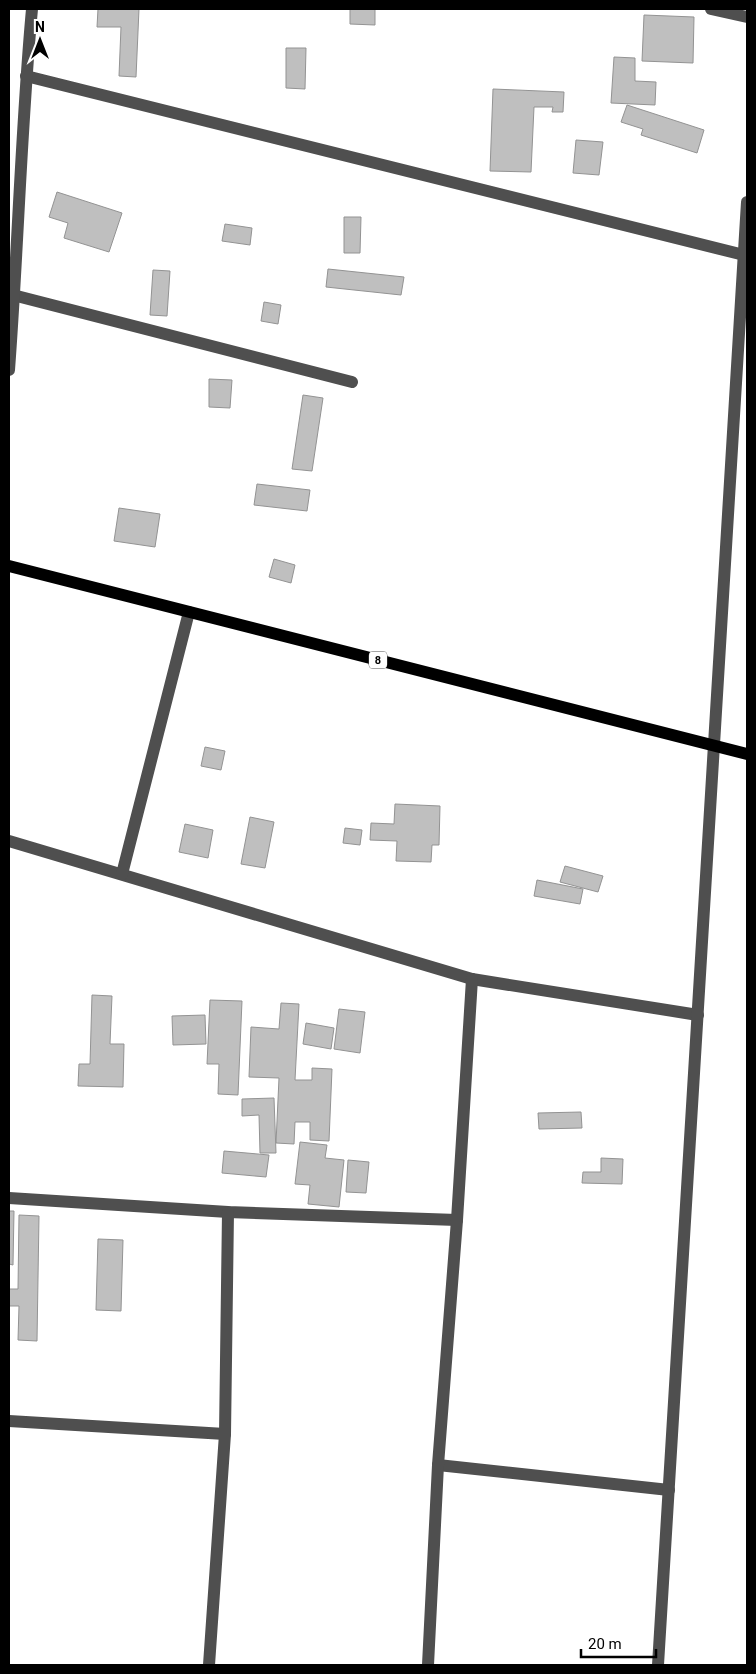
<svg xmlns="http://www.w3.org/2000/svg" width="756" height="1674" font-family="Roboto,sans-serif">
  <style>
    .building { fill: #bfbfbf; stroke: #939393 }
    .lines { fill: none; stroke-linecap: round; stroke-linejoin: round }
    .minor { stroke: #4f4f4f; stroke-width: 12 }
    .major { stroke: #000; stroke-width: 12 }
    .labels { text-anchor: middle; stroke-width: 4; stroke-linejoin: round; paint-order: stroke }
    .shield { fill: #fff; stroke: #4c4c4c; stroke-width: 1 }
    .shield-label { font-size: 11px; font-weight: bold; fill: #000 }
  </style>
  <rect width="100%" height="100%" fill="#fff"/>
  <g class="building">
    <polygon points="98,9 139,9 136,77 119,76 121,27 97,27"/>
    <polygon points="350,9 375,9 375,25 350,24"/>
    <polygon points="644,15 694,17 693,63 642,61"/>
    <polygon points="286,48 306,48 305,89 286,88"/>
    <polygon points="614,57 635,58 635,81 656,82 655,105 611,103"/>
    <polygon points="493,89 564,92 563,112 552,112 553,107 534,107 531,172 490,171"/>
    <polygon points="627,105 704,130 697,153 641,135 643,129 621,122"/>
    <polygon points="576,140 603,142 599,175 573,173"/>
    <polygon points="57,192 122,213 109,252 64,238 68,223 49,217"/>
    <polygon points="344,217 361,217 360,253 344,253"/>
    <polygon points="225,224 252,228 250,245 222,241"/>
    <polygon points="328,269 404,277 401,295 326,287"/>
    <polygon points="153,270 170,271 167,316 150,315"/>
    <polygon points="264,302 281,305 278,324 261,321"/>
    <polygon points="209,379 232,380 230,408 209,407"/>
    <polygon points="303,395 323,398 312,471 292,469"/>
    <polygon points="257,484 310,490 307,511 254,505"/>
    <polygon points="119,508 160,514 155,547 114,541"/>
    <polygon points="274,559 295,565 291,583 269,577"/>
    <polygon points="205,747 225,751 221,770 201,766"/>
    <polygon points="395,804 440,806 439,845 432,845 431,862 396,861 397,841 370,840 371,823 394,824"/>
    <polygon points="250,817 274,822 265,868 241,864"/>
    <polygon points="185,824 213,830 208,858 179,852"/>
    <polygon points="345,828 362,830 360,845 343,843"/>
    <polygon points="565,866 603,876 598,892 560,882"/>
    <polygon points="537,880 583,889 580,904 534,896"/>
    <polygon points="92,995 112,996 110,1044 124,1044 123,1087 78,1086 79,1064 90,1064"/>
    <polygon points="210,1000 242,1001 238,1095 218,1094 219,1064 207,1064"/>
    <polygon points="281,1003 299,1004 295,1080 312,1080 312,1068 332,1069 329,1141 310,1140 310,1122 295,1122 294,1144 276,1143 279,1078 249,1077 251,1027 279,1029"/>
    <polygon points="339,1009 365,1012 360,1053 334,1049"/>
    <polygon points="205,1015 206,1044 173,1045 172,1016"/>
    <polygon points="306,1023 334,1028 331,1049 303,1044"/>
    <polygon points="274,1098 276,1153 260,1153 259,1115 242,1116 242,1099"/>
    <polygon points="581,1112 582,1128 539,1129 538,1113"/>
    <polygon points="300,1142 327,1145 325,1158 344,1160 339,1207 308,1204 310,1185 295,1184"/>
    <polygon points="224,1151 269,1155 266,1177 222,1173"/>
    <polygon points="601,1158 623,1159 622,1184 582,1183 583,1172 601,1172"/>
    <polygon points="348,1160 369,1162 366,1193 346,1192"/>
    <polygon points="9,1211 14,1211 13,1265 9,1264"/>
    <polygon points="19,1215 39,1216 37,1341 18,1340 19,1306 9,1306 9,1289 18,1289"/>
    <polygon points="98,1239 123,1240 121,1311 96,1310"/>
  </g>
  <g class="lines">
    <g class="minor">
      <polyline points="711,9 747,17"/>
      <polyline points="26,76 744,255"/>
      <polyline points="9,294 352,382"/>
      <path d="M9 370C18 249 21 129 32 9"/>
      <polyline points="9,841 472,979 698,1015"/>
      <polyline points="122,874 189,612"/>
      <polyline points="9,1198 228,1212 457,1220"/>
      <polyline points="9,1421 225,1434"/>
      <polyline points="438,1465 669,1490"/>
      <polyline points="209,1665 225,1434 228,1212"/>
      <polyline points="428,1665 438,1465 457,1220 472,979"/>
      <polyline points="658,1665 747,202"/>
    </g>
    <polyline class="major" points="9,566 747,754"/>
  </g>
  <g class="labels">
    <rect class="shield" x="369" y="651.5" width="18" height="17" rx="4"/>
    <g class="shield-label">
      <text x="378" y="664">8</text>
    </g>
  </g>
  <rect width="756" height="1674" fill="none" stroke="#000000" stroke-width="20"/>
  <g transform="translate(40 40)" stroke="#ffffff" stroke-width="4" paint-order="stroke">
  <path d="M0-4L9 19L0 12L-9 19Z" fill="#000000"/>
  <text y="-8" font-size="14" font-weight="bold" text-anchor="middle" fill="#000000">N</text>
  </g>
  <path d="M581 1649v8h75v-8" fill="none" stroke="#000000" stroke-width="2.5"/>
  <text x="588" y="1649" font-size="15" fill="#000000" stroke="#ffffff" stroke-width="4" paint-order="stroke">20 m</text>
</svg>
